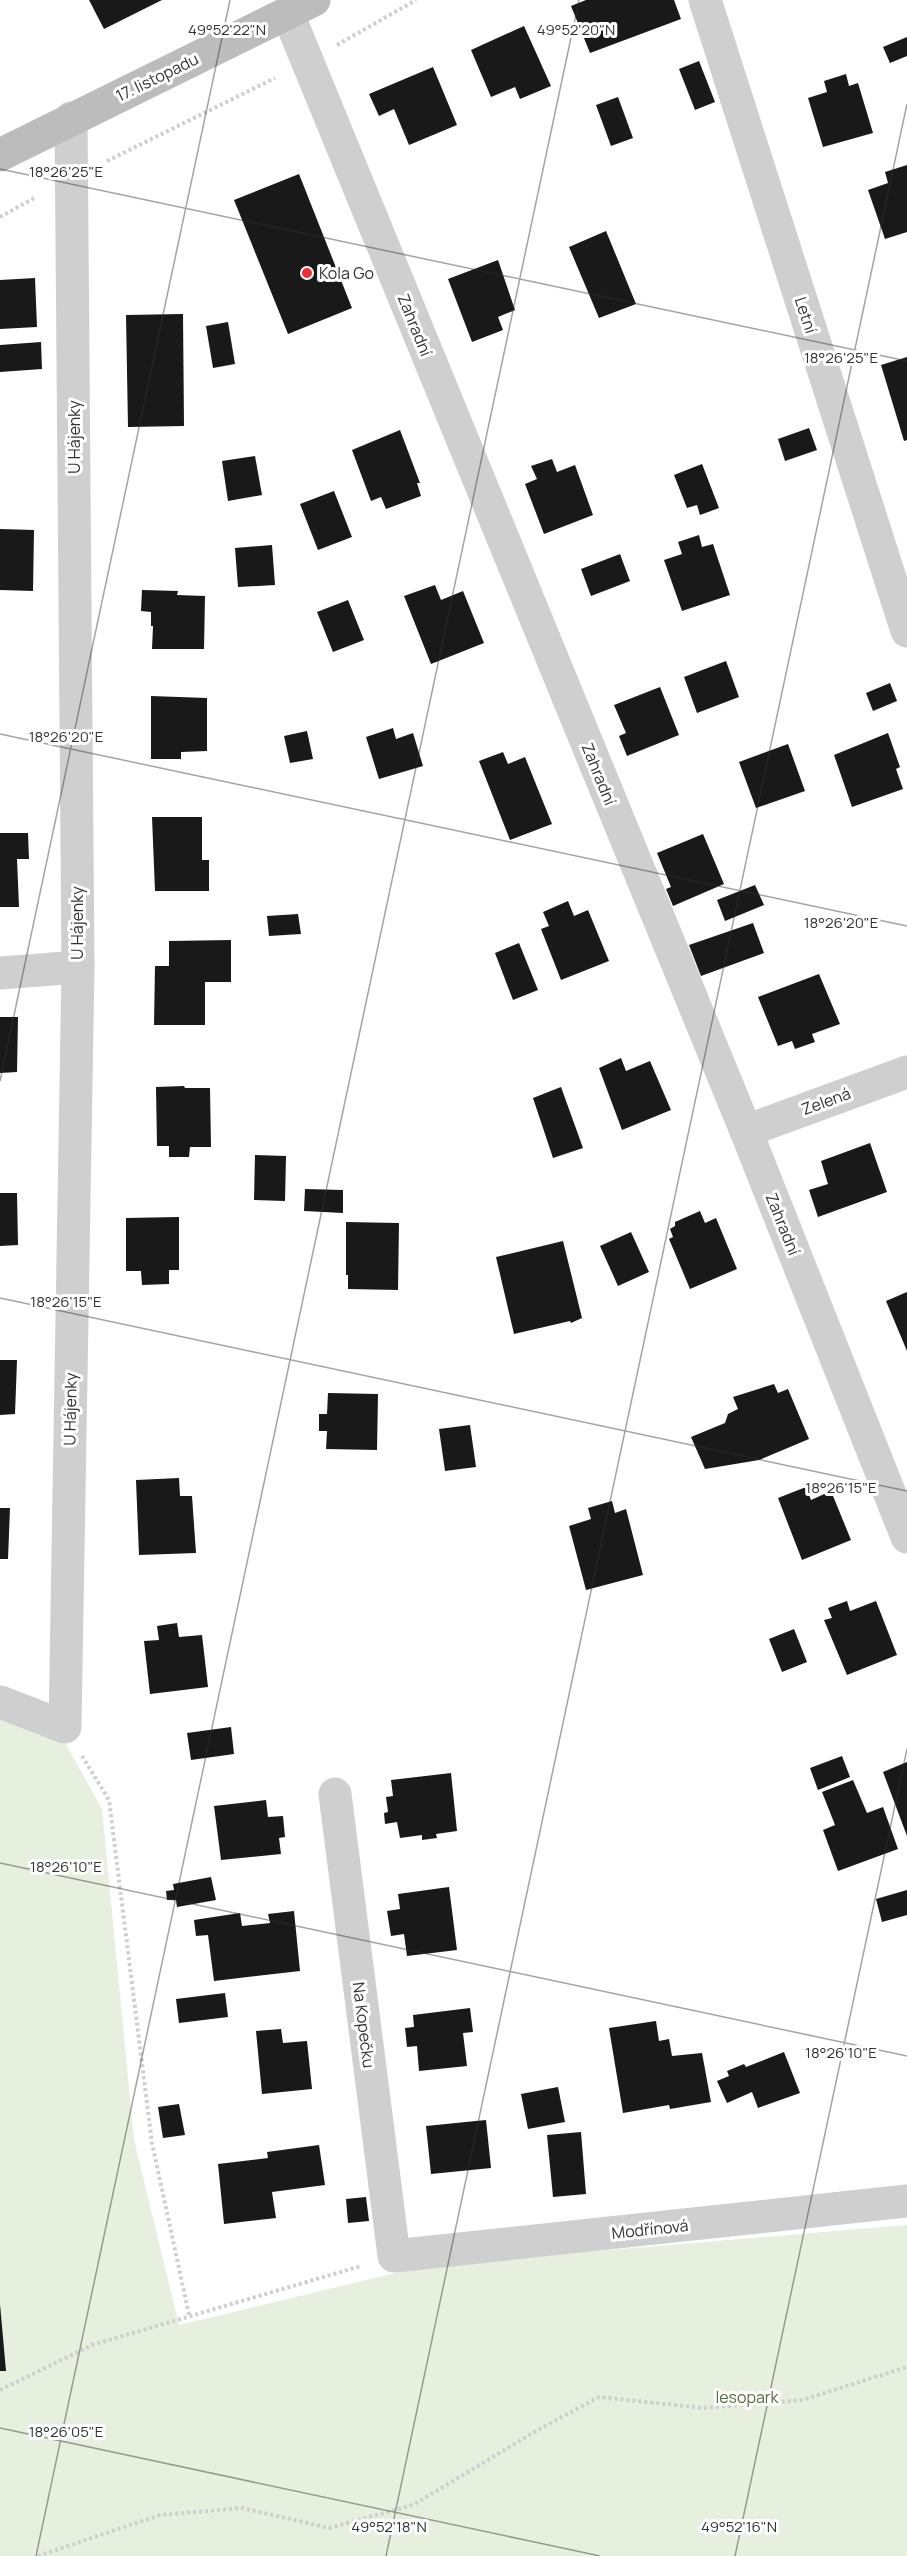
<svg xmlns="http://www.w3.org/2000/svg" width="907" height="2556" font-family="Manrope,sans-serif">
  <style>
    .green { fill: #e7efdf }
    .building { fill: #191919 }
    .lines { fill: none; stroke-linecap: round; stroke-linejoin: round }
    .path { stroke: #cfcfcf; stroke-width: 4; stroke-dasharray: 3 3; stroke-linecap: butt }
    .street { stroke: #cfcfcf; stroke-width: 33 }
    .secondary { stroke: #bcbcbc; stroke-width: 33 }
    .ticks { fill: none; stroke: #323232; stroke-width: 1.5; stroke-opacity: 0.45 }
    .poi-dot { fill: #ee2f3a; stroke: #fff; stroke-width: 2 }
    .labels { text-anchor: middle; stroke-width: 6; stroke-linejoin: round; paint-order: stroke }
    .street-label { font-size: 16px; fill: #323232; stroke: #fff }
    .poi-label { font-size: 16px; fill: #323232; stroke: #fff; text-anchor: start }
    .park-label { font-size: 16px; fill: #54703c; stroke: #fff }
    .ticks-label { font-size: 15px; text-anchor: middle; fill: #323232; stroke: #fff; stroke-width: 6; stroke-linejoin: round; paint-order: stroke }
  </style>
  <rect width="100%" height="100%" fill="#fff"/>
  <polygon class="green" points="0,1716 64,1741 102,1809 134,2140 179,2325 429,2265 907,2225 907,2556 0,2556"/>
  <g class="building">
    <polygon points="89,0 162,0 104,29"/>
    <polygon points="586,0 674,0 681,19 590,53 571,6"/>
    <polygon points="524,26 551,86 520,99 515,87 491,97 471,50"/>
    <polygon points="907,37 907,56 890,63 883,47"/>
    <polygon points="699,61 715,102 695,110 679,69"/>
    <polygon points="433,67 457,125 409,145 394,109 379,116 369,94"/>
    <polygon points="846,74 849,86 858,83 873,133 823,147 808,98 827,92 824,81"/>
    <polygon points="618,97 633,138 611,146 596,105"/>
    <polygon points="907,165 907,232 885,239 868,190 888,183 885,172"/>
    <polygon points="299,174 352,308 288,334 234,200"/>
    <polygon points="606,231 636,304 599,318 569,247"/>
    <polygon points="498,260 515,310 498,317 503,330 472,342 448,279"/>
    <polygon points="35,278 37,327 0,329 0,280"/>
    <polygon points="183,314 184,426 128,427 126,315"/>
    <polygon points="228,322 235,364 213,368 206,326"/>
    <polygon points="41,342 42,369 0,372 0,345"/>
    <polygon points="907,357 907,440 904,441 881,365"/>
    <polygon points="809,428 817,450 785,461 778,439"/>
    <polygon points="400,430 420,483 417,483 421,496 386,509 381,497 371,501 352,450"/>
    <polygon points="255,456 262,495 228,501 222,461"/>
    <polygon points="552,459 557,472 575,465 593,515 544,534 525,484 537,479 531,466"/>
    <polygon points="702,464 719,508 700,515 697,505 687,508 674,475"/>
    <polygon points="334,491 352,537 318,550 300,504"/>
    <polygon points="0,529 34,530 33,591 0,590"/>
    <polygon points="699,535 702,547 713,544 730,595 682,611 664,560 682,554 678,542"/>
    <polygon points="272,545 275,585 238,587 235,548"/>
    <polygon points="620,554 630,581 591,596 581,569"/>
    <polygon points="435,585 441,600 463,591 484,643 431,664 404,596"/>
    <polygon points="142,590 178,591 177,595 205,596 204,649 152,649 153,626 151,626 151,612 141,611"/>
    <polygon points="348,600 364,640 333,652 317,612"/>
    <polygon points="726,661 739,697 697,713 684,677"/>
    <polygon points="890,683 897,701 873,711 866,693"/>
    <polygon points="660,687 679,735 627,756 619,736 626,733 614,705"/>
    <polygon points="151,696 207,698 207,751 181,752 181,759 151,759"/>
    <polygon points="393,728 396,739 413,733 423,766 379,779 366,737"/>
    <polygon points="307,731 313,759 290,763 284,736"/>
    <polygon points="888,733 900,767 896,769 903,789 852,807 834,755"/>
    <polygon points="788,744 805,791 756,808 739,762"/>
    <polygon points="503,752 508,764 525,757 552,824 510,840 479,761"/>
    <polygon points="152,817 202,817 202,860 209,860 209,891 155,891"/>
    <polygon points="0,833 28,833 29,859 17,859 19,907 0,907"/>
    <polygon points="703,834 724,884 673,906 666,889 671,887 657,853"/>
    <polygon points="755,885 764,905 725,921 717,900"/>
    <polygon points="568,901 574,916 588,910 609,961 561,980 541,929 549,926 543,912"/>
    <polygon points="298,914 301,934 269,936 267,916"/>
    <polygon points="753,923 764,953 701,976 689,945"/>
    <polygon points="231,940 231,982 205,982 205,1025 154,1025 155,966 169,966 169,941"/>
    <polygon points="519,943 538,990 513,1000 495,953"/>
    <polygon points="819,974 840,1024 812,1034 815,1042 795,1049 792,1041 778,1046 758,997"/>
    <polygon points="0,1017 18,1017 17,1072 0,1073"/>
    <polygon points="621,1058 626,1071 650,1061 671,1110 622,1130 599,1068"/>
    <polygon points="184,1086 185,1088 210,1088 211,1147 190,1147 189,1157 169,1157 169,1146 157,1146 156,1087"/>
    <polygon points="561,1087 583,1148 553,1158 533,1098"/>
    <polygon points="870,1143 887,1192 818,1217 809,1190 828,1184 821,1161"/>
    <polygon points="255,1155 286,1156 285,1201 254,1200"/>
    <polygon points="305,1189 343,1190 343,1213 304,1211"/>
    <polygon points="0,1193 17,1193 18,1245 0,1246"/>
    <polygon points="700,1211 705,1223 716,1218 737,1269 690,1289 669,1239 673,1237 670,1229 675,1226 675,1222"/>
    <polygon points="179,1217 179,1270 169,1270 169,1284 142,1285 141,1271 126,1271 126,1218"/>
    <polygon points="346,1222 399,1223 398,1290 348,1289 348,1275 346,1275"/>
    <polygon points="631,1232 649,1272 618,1286 600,1246"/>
    <polygon points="563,1241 582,1318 571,1323 570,1321 514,1334 496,1257"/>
    <polygon points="907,1292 907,1351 886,1301"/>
    <polygon points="0,1360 17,1360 15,1414 0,1415"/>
    <polygon points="774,1384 778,1393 788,1389 809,1439 759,1460 705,1469 691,1437 725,1423 728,1414 738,1409 733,1397"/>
    <polygon points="328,1393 378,1394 377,1450 326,1449 327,1431 319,1431 319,1414 327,1414"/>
    <polygon points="470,1425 476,1467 445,1471 439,1429"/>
    <polygon points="179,1478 180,1496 192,1496 196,1553 139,1555 136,1480"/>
    <polygon points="806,1487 811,1500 831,1491 851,1540 802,1560 778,1498"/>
    <polygon points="612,1501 615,1513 626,1509 643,1575 586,1590 569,1526 591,1519 588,1508"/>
    <polygon points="0,1508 10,1508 8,1559 0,1559"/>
    <polygon points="847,1601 850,1611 876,1601 897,1655 847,1675 824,1620 832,1618 828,1608"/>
    <polygon points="177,1623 179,1637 202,1635 208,1687 150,1694 144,1641 159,1640 157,1626"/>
    <polygon points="794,1629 807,1662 782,1672 769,1639"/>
    <polygon points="231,1727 234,1754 191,1760 187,1733"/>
    <polygon points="842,1756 850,1777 818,1790 810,1768"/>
    <polygon points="907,1762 907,1836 883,1772"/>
    <polygon points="451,1773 457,1831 436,1834 437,1838 422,1840 422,1835 400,1838 397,1822 385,1824 384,1813 388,1812 386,1797 393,1796 391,1780"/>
    <polygon points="853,1780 867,1813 883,1807 898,1849 838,1871 823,1830 835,1825 822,1792"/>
    <polygon points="266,1800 268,1817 283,1816 285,1837 279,1838 281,1854 221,1860 214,1806"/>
    <polygon points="211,1877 216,1900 177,1907 176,1900 167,1900 166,1891 174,1890 173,1884"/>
    <polygon points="449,1887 457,1950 407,1956 404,1934 391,1936 387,1911 400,1909 398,1894"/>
    <polygon points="907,1890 907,1915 882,1922 876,1899"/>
    <polygon points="294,1911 300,1971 214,1981 208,1935 196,1936 194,1920 240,1913 242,1926 270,1923 268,1914"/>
    <polygon points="225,1993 228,2017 179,2023 176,1999"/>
    <polygon points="470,2008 473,2032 463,2033 467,2066 419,2071 417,2046 407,2047 405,2028 414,2027 413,2015"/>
    <polygon points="656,2021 659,2041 669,2039 672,2056 702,2053 711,2102 670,2109 669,2105 623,2113 609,2028"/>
    <polygon points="281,2029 283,2043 307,2041 312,2089 262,2094 256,2031"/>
    <polygon points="784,2052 800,2093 758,2108 752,2092 727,2103 717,2081 729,2076 727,2071 744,2064 746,2067"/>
    <polygon points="558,2087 565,2122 528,2129 521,2094"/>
    <polygon points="179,2104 185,2135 163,2138 158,2107"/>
    <polygon points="486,2120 491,2168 431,2174 426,2126"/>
    <polygon points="581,2132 586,2194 553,2197 547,2135"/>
    <polygon points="319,2145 325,2185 272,2192 276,2218 224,2224 218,2164 268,2158 267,2152"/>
    <polygon points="366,2197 369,2221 348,2223 346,2199"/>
    <polygon points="0,2304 6,2371 0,2371"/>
  </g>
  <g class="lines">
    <g class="path">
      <polyline points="337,45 416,0"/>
      <polyline points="107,161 275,78"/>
      <polyline points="0,217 36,197"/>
      <polyline points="82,1756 109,1800 152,2143 189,2315"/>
      <polyline points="0,2390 92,2345 361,2266"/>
      <polyline points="38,2556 160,2515 242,2508 329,2528 413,2505 536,2431 599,2397 704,2408 802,2400 907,2367"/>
    </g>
    <g class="street">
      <polyline points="705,0 907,631"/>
      <polyline points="288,14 746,1131 907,1537"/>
      <polyline points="0,973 78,967"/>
      <polyline points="746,1131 907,1072"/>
      <polyline points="0,1702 65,1727 78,967 71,118"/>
      <polyline points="335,1794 394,2256 907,2201"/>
    </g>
    <polyline class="secondary" points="0,155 314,0"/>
  </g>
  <path class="ticks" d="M0 169 907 361M0 734 907 926M0 1081 230 0M0 1298 907 1491M0 1863 907 2056M0 2428 600 2556M36 2556 579 0M386 2556 907 104M735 2556 907 1749"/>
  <circle class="poi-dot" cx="307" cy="273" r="6"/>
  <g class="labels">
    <g class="street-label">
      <text transform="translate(157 77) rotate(-26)" y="6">17. listopadu</text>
      <text transform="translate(806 315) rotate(72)" y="6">Letní</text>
      <text transform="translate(415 325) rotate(68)" y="6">Zahradní</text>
      <text transform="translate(74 437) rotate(-90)" y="6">U Hájenky</text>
      <text transform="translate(599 774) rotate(68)" y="6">Zahradní</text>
      <text transform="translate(77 923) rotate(-90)" y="6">U Hájenky</text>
      <text transform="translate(826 1101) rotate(-20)" y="6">Zelená</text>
      <text transform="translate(783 1224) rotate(68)" y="6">Zahradní</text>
      <text transform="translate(70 1409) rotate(-89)" y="6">U Hájenky</text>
      <text transform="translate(364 2025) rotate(83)" y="6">Na Kopečku</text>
      <text transform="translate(650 2229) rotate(-6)" y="6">Modřínová</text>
    </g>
    <g class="poi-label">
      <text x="319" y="279">Kola Go</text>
    </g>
    <g class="park-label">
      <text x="747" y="2403">lesopark</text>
    </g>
  </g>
  <g class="ticks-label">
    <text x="227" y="35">49°52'22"N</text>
    <text x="576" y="35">49°52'20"N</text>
    <text x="66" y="177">18°26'25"E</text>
    <text x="841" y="363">18°26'25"E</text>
    <text x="66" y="742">18°26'20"E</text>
    <text x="841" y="928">18°26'20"E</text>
    <text x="66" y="1307">18°26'15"E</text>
    <text x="841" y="1493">18°26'15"E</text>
    <text x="66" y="1872">18°26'10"E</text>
    <text x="841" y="2058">18°26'10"E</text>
    <text x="66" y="2437">18°26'05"E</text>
    <text x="389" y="2532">49°52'18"N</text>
    <text x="739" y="2532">49°52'16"N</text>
  </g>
</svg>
